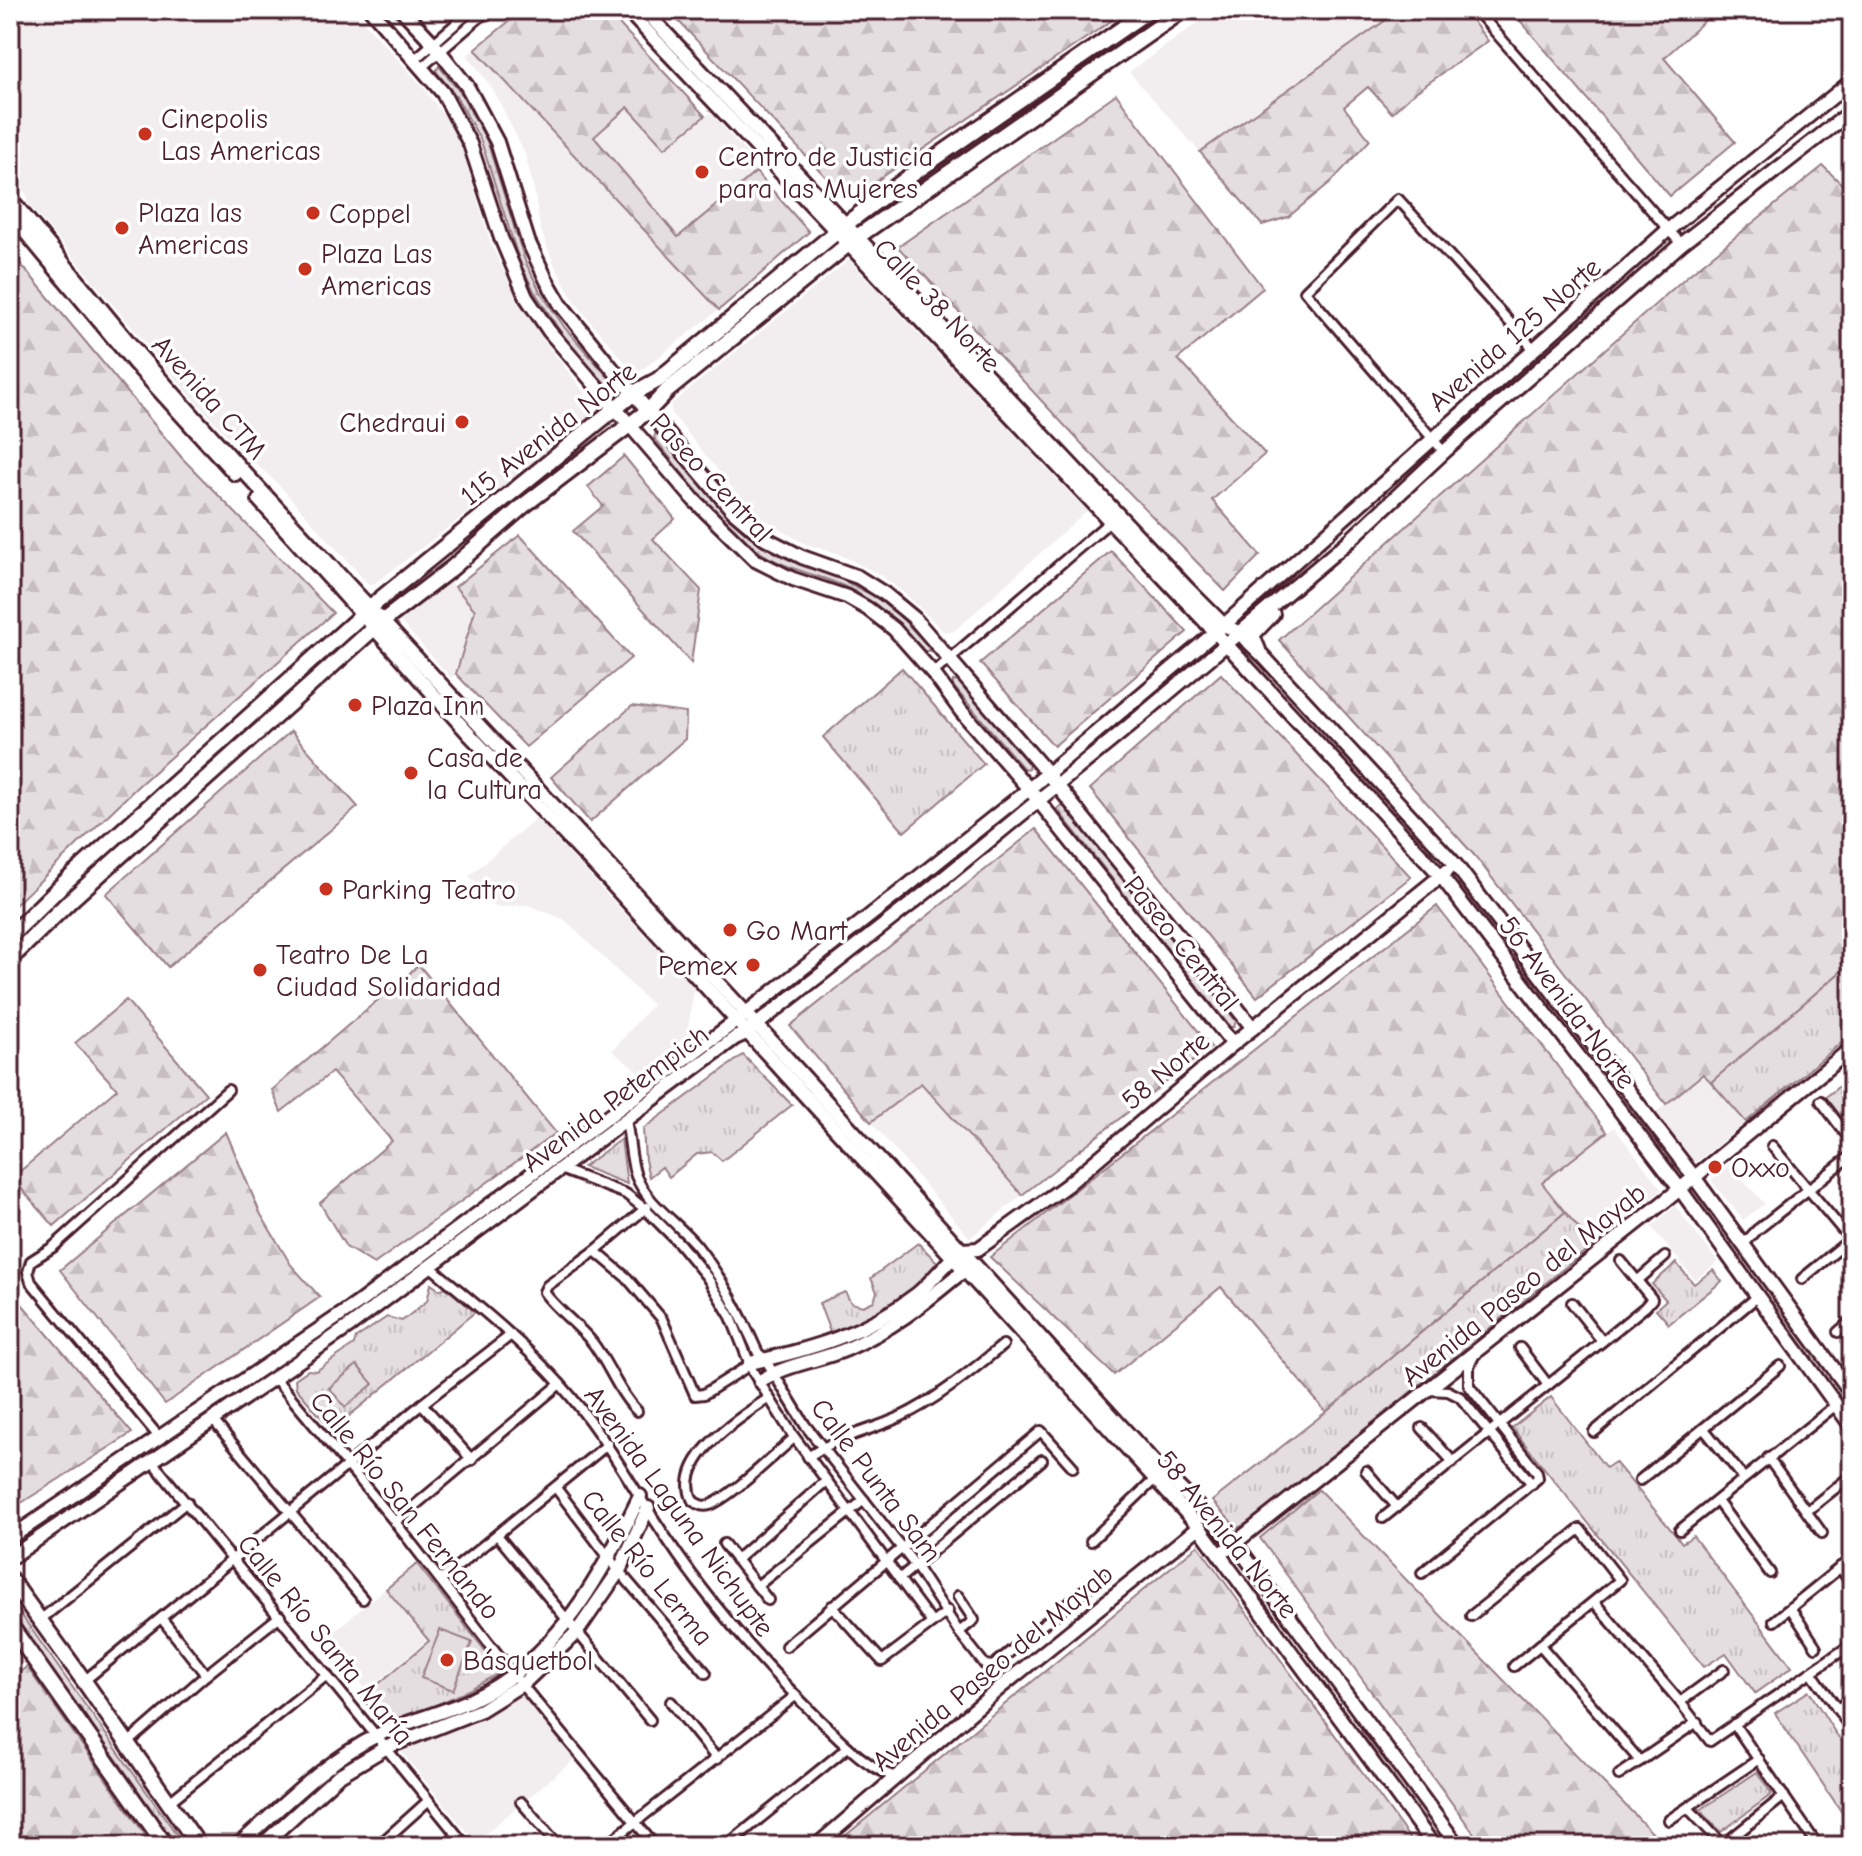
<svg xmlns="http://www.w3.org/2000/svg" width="1862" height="1856" font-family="'Comic Neue',sans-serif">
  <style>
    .built { fill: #f2eeef }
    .grass { fill: url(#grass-tufts); stroke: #987e86; stroke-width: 2 }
    .forest { fill: url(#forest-firs); stroke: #987e86; stroke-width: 2 }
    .garden { fill: #e5dee0; stroke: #987e86; stroke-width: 2 }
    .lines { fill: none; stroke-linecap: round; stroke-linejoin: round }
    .street-casing { stroke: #4a1f2b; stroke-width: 14 }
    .secondary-casing { stroke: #4a1f2b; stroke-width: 18 }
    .primary-casing { stroke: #4a1f2b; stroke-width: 20 }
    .street { stroke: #fff; stroke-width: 8 }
    .secondary { stroke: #fff; stroke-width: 12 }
    .primary { stroke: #fff; stroke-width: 14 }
    .poi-dot { fill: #c8321e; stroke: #fff; stroke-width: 3 }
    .labels { text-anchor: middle; stroke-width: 7; stroke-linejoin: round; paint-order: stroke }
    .poi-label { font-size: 28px; fill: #4a1f2b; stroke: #fff; text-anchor: start }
    .street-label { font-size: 28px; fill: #4a1f2b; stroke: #fff }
  </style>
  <defs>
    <pattern id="grass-tufts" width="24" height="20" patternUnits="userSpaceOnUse" patternTransform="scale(2)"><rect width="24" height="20" fill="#e5dee0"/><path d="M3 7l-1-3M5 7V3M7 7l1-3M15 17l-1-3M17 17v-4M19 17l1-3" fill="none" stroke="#c6bec0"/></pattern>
    <pattern id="forest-firs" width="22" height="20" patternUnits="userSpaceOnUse" patternTransform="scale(2)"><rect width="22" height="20" fill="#e5dee0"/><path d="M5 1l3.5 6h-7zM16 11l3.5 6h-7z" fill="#c6bec0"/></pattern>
  </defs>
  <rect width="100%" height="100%" fill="#fff"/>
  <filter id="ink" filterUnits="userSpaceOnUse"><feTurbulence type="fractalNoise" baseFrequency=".0125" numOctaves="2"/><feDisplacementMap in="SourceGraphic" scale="16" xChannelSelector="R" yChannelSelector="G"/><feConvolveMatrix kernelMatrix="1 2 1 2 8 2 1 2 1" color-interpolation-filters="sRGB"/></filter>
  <g filter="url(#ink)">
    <g class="built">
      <polygon points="18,10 353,10 424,88 458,136 491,244 513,290 539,334 591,401 591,419 374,584 369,585 277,483 240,450 166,368 27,202 27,195 17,183 13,185 10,182 10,17"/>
      <polygon points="1216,10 1400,10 1200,152 1129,72"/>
      <polygon points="475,49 719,310 639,372 632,370 588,319 570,294 555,266 540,228 534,189 525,154 494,91 467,55"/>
      <polygon points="628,107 665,148 711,113 760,169 679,238 593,137"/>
      <polygon points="849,260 1087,511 953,632 943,631 908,596 880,575 837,553 805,544 762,518 738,495 671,413 671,404"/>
      <polygon points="448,580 475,610 456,674 451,678 400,621"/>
      <polygon points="536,818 694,988 687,1035 644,1076 612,1051 652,1005 564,919 527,905 495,907 469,876"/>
      <polygon points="1703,1074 1746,1122 1695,1163 1656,1112"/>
      <polygon points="921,1083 1022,1195 970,1238 871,1122"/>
      <polygon points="1614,1127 1662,1190 1593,1245 1541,1183"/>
      <polygon points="1729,1165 1765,1204 1743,1220 1711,1180"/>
      <polygon points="1675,1206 1718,1262 1695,1280 1651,1227"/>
      <polygon points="385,1589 426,1641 367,1691 326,1638"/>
      <polygon points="521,1694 575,1759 475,1842 400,1750 486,1715"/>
    </g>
    <g class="grass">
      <polygon points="1165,10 1171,10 862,222 862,220"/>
      <polygon points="439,66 461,93 487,141 525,261 540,291 565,328 617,387 614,392 587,365 560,331 534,291 520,263 481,141 456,96 436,71"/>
      <path d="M656 432 725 514 749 536 783 557 835 576 878 598 896 612 929 647V651H923C898 621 869 594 831 581 808 573 785 567 763 554 718 525 687 478 654 438Z"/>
      <polygon points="361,627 363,627 363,629 96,866 10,947 94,864"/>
      <polygon points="1248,650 1437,857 1436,859 1250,659 1245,653"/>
      <polygon points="902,668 984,764 904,832 823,737"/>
      <polygon points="953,681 959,682 1029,764 1028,769 1023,768 953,686"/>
      <polygon points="1061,805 1065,806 1236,1021 1234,1027 1230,1027 1057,809"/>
      <polygon points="1459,883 1663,1148 1659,1151 1457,885"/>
      <polygon points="1852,962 1852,1034 1746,1122 1711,1082"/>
      <polygon points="743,1055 792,1105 722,1161 712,1152 697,1154 669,1177 662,1167 649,1177 645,1160 643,1129"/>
      <polygon points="1849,1078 1852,1081 1852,1130 1826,1097"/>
      <polygon points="621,1139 627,1184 583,1167"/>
      <polygon points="1565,1212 1593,1245 1247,1524 1237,1528 1212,1501 1326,1412"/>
      <polygon points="918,1243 939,1264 937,1269 904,1297 832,1337 819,1303 845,1292 851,1303 863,1306 874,1301 877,1292 871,1278"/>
      <polygon points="1676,1263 1694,1284 1713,1270 1722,1281 1669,1324 1656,1309 1666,1300 1652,1284"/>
      <polygon points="431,1284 440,1290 445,1287 475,1312 332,1430 296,1388 295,1379 308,1370 316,1371 354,1345 356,1338 387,1317 402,1321 427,1301"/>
      <polygon points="1774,1301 1778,1303 1844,1392 1843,1395 1837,1396 1770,1306"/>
      <polygon points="1551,1397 1606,1468 1615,1462 1682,1543 1693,1536 1792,1667 1755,1693 1726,1653 1704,1667 1512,1428"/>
      <polygon points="417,1564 498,1667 497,1674 461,1694 386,1727 362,1698 429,1641 386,1589"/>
      <polygon points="10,1599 185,1846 176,1846 120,1764 10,1614"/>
      <polygon points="1809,1691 1836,1734 1852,1753 1852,1811 1845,1817 1775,1713"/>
      <polygon points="1361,1730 1381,1756 1391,1763 1451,1846 1434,1833 1359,1731"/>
      <polygon points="1757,1772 1772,1794 1721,1832 1700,1810"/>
    </g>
    <g class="forest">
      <polygon points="523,10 606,10 705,116 665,148 628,107 594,137 678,237 756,172 809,232 719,310 475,49"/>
      <polygon points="668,10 1127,10 872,184 840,192"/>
      <polygon points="1400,10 1464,10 1488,41 1410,96 1392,113 1368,87 1344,107 1370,140 1332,181 1288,217 1262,225 1200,152"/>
      <polygon points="1511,10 1716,10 1664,58 1735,142 1670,196"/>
      <polygon points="1116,94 1263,288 1178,359 1265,454 1212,500 1260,555 1225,591 1080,442 898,247"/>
      <polygon points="1823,166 1852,194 1852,962 1711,1082 1703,1074 1666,1104 1475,856 1279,640 1686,277"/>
      <polygon points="10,251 182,458 333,613 138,786 10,910"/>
      <polygon points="624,456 675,519 653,539 701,590 691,663 573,531 603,506 588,487"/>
      <polygon points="520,535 631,658 526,747 456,674 475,610 455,587"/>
      <polygon points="1111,551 1187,632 1054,746 980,663"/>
      <polygon points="1221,674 1411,877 1257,997 1090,789"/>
      <polygon points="632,706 686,713 685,739 590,822 551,777"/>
      <polygon points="291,731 358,807 168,967 106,894"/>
      <polygon points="1036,829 1211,1047 1022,1195 921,1083 871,1122 790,1026"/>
      <polygon points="1437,906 1607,1132 1542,1183 1565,1212 1326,1412 1221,1287 1114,1375 990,1257"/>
      <polygon points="419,965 556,1133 374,1264 346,1247 320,1203 392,1141 332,1072 281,1112 272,1090"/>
      <polygon points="126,1000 206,1094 54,1226 12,1178 117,1089 75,1043"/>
      <polygon points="226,1132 260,1213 291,1265 320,1297 165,1404 60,1270"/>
      <polygon points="10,1290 132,1433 10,1510"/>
      <polygon points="1318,1490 1319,1490 1665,1846 1483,1846 1260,1538"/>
      <polygon points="1198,1545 1415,1846 833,1846"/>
      <polygon points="27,1667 153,1846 10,1846 10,1679"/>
    </g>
    <g class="garden">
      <polygon points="357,1365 373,1384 345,1407 329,1388"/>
      <polygon points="440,1630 472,1642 453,1690 421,1678"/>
    </g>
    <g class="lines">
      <defs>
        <g id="street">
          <polyline points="1476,10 1681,244"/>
          <polyline points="415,59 472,10"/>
          <polyline points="422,67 488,10"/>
          <polyline points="1444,452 1305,291 1398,199 1534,349"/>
          <polyline points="933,673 1114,518"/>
          <polyline points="1821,1101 1852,1142"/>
          <path d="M626 1121C630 1138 630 1160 636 1176 647 1204 678 1223 697 1246 723 1279 741 1315 758 1353L765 1359 805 1425 915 1565 959 1632 985 1665 993 1666 1100 1577"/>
          <polyline points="1772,1146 1850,1239"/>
          <polyline points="560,1169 626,1194 645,1209 679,1243 707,1277 731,1317 753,1372 792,1434 932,1623"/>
          <polyline points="1744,1244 1757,1230 1852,1155"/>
          <polyline points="595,1251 627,1278 662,1319 695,1395 704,1394 745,1368 750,1363"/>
          <path d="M431 1267C475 1304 522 1341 561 1385 603 1432 632 1487 667 1539 711 1605 763 1664 819 1719 841 1740 866 1768 896 1777"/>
          <polyline points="1802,1279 1852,1238"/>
          <polyline points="1637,1281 1665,1257"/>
          <polyline points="1572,1303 1602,1341"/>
          <polyline points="1838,1332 1852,1320"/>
          <polyline points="1520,1348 1548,1385"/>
          <polyline points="274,1377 395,1522 513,1674 655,1846"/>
          <polyline points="1428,1390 1448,1391 1460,1397 1532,1484"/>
          <path d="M769 1398C741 1417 672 1459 693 1501 699 1505 703 1507 710 1505 731 1497 775 1454 794 1438"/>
          <polyline points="422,1404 472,1460"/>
          <path d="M637 1411C618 1392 609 1364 592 1342 578 1325 556 1309 544 1292L547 1286 595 1251 647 1207"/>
          <polyline points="212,1419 363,1599"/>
          <polyline points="1422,1428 1453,1462"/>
          <polyline points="1704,1429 1743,1477"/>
          <polyline points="1594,1432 1757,1297"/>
          <polyline points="159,1437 31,1282 28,1272 31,1261 53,1247 228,1090"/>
          <path d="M808 1457C836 1437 870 1431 900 1417 938 1399 971 1371 1003 1345"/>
          <polyline points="1768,1458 1822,1533"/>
          <polyline points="151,1460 466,1846"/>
          <polyline points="1366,1471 1397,1507"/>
          <polyline points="1640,1480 1780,1366"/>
          <polyline points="556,1488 619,1571 706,1673"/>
          <polyline points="1717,1501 1770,1573"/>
          <polyline points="1807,1511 1852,1475"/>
          <polyline points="1383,1518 1645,1307 1652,1299 1621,1261"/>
          <polyline points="395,1522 560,1384"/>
          <polyline points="1680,1530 1836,1405"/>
          <polyline points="497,1535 650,1720"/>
          <polyline points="1091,1541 1155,1479"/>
          <polyline points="724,1544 768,1600"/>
          <polyline points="736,1560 826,1481"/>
          <polyline points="1840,1567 1852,1585"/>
          <polyline points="1422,1573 1538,1478 1537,1472 1469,1386 1469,1366 1475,1354"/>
          <polyline points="899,1579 1042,1460"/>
          <polyline points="441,1580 608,1444"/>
          <polyline points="757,1586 864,1500"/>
          <polyline points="958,1596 974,1620 959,1632"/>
          <polyline points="1595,1603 1680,1702 1710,1741 1852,1644"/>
          <polyline points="832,1606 882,1661 948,1611"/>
          <polyline points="1791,1609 1816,1647"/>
          <polyline points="1471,1616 1580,1529 1620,1580 1540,1645 1640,1761 1697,1722"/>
          <polyline points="162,1619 206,1675"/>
          <polyline points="40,1620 187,1502"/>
          <polyline points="1774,1621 1852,1558"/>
          <polyline points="786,1646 1041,1431 1073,1467"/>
          <polyline points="1514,1666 1540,1645"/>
          <polyline points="1812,1673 1852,1730"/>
          <polyline points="84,1681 422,1404 511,1335"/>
          <polyline points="671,1702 717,1759"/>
          <polyline points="1680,1702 1724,1670"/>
          <polyline points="1837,1709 1852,1699"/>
          <polyline points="1734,1724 1818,1846"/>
          <polyline points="128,1743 206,1675 280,1616"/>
          <polyline points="1619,1775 1640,1761"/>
          <polyline points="521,1802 559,1846"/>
          <polyline points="168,1803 327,1675"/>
          <polyline points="1688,1808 1724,1846"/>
          <polyline points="1669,1820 1759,1759"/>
          <polyline points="1723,1845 1784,1796"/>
          <polyline points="378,1846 428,1801"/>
          <polyline points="605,1846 795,1696"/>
          <polyline points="726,1846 848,1747"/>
        </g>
        <g id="secondary">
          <polyline points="371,10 443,93 470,144 501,238 526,297 549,331 694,500 755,560 793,579 847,597 868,609 894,629 933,673 961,711 1029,789 1233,1044"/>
          <polyline points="402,10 433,43 467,86 497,142 528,241 547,281 561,305 611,367 733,511 765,538 802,557 858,577 885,594 914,618 1047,773 1253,1028"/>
          <polyline points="627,10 1215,632 1441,876 1680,1189 1852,1427"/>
          <polyline points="644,10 1188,589 1224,625 1238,632 1263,656 1455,864 1694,1177 1852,1394"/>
          <polyline points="10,198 141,357 244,472 746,1013 1162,1471 1235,1543 1458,1846"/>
          <polyline points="10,214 134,363 235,474"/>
          <polyline points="259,500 469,734 610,882 1199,1527 1434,1846"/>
          <polyline points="1259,650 1253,635 1273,614"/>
          <path d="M750 1363C811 1349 866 1334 917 1294 933 1281 945 1263 962 1250L978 1249 1067 1185 1233 1044 1447 871"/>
          <path d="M760 1381C786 1364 819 1361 847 1349 899 1326 926 1301 969 1266"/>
          <polyline points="10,1538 357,1304 736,1021 900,892 1029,789 1224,625 1668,230 1852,81"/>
          <polyline points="1221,1554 1680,1189 1852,1048"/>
          <polyline points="10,1558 350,1326 735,1038 746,1033 934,886 1123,731 1350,540 1444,452 1681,244 1852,111"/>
          <path d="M237 1846C281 1808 324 1762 376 1736 406 1721 441 1714 473 1699 556 1660 602 1575 640 1496"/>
          <polyline points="261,1846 338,1776 385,1748 481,1710 524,1683 577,1632 619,1571 648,1508"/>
          <polyline points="816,1846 1002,1686 1199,1527"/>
        </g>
        <g id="primary">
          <polyline points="10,936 62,885 373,605 634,393 658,380 846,224 921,168 1149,10"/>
          <polyline points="10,959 74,897 374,628 452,568 523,506 649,410 667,391 857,237 1183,10"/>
          <polyline points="10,1579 84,1681 199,1846"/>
          <polyline points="10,1625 166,1846"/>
        </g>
      </defs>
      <use href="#street" class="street-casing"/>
      <use href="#secondary" class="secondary-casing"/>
      <use href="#primary" class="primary-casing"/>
      <use href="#street" class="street"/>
      <use href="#secondary" class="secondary"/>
      <use href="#primary" class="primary"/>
    </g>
  </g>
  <g class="poi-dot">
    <circle cx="145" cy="134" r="8"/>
    <circle cx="702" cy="172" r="8"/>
    <circle cx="313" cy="213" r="8"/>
    <circle cx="122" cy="228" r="8"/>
    <circle cx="305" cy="269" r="8"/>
    <circle cx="462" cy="422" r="8"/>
    <circle cx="355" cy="705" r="8"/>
    <circle cx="411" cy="773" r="8"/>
    <circle cx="326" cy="889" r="8"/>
    <circle cx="730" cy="930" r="8"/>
    <circle cx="753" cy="965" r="8"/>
    <circle cx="260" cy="970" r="8"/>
    <circle cx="1715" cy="1167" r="8"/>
    <circle cx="447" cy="1660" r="8"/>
  </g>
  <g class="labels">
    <g class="poi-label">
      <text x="161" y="128">Cinepolis<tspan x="161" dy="32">Las Americas</tspan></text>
      <text x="718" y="166">Centro de Justicia<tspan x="718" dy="32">para las Mujeres</tspan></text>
      <text x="138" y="222">Plaza las<tspan x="138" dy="32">Americas</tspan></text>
      <text x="329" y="223">Coppel</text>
      <text x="321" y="263">Plaza Las<tspan x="321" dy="32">Americas</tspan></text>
      <text x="446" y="432" text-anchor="end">Chedraui</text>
      <text x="371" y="715">Plaza Inn</text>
      <text x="427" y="767">Casa de<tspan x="427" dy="32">la Cultura</tspan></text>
      <text x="342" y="899">Parking Teatro</text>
      <text x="746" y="940">Go Mart</text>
      <text x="276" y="964">Teatro De La<tspan x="276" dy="32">Ciudad Solidaridad</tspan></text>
      <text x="737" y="975" text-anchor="end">Pemex</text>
      <text x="1731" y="1177">Oxxo</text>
      <text x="463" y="1670">Básquetbol</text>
    </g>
    <g class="street-label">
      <text transform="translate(938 305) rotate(47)" y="10">Calle 38 Norte</text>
      <text transform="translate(1514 334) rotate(-41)" y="10">Avenida 125 Norte</text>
      <text transform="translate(210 397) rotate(48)" y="10">Avenida CTM</text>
      <text transform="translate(548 433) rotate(-38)" y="10">115 Avenida Norte</text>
      <text transform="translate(712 477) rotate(47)" y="10">Paseo Central</text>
      <text transform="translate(1182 943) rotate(51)" y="10">Paseo Central</text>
      <text transform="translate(1568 1002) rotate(53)" y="10">56 Avenida Norte</text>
      <text transform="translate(1165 1070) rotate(-40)" y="10">58 Norte</text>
      <text transform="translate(615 1098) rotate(-37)" y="10">Avenida Petempich</text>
      <text transform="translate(1523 1284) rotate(-39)" y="10">Avenida Paseo del Mayab</text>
      <text transform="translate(877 1480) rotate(53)" y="10">Calle Punta Sam</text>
      <text transform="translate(406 1505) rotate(51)" y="10">Calle Río San Fernando</text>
      <text transform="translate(680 1511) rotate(54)" y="10">Avenida Laguna Nichupte</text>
      <text transform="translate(1228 1534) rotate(51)" y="10">58 Avenida Norte</text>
      <text transform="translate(648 1567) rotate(51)" y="10">Calle Río Lerma</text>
      <text transform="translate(326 1639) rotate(51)" y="10">Calle Río Santa María</text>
      <text transform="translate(992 1667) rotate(-40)" y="10">Avenida Paseo del Mayab</text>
    </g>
  </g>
  <rect width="1862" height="1856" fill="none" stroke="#fff" stroke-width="40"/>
  <rect x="20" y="20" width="1822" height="1816" fill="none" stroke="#4a1f2b" stroke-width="3" filter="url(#ink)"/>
</svg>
